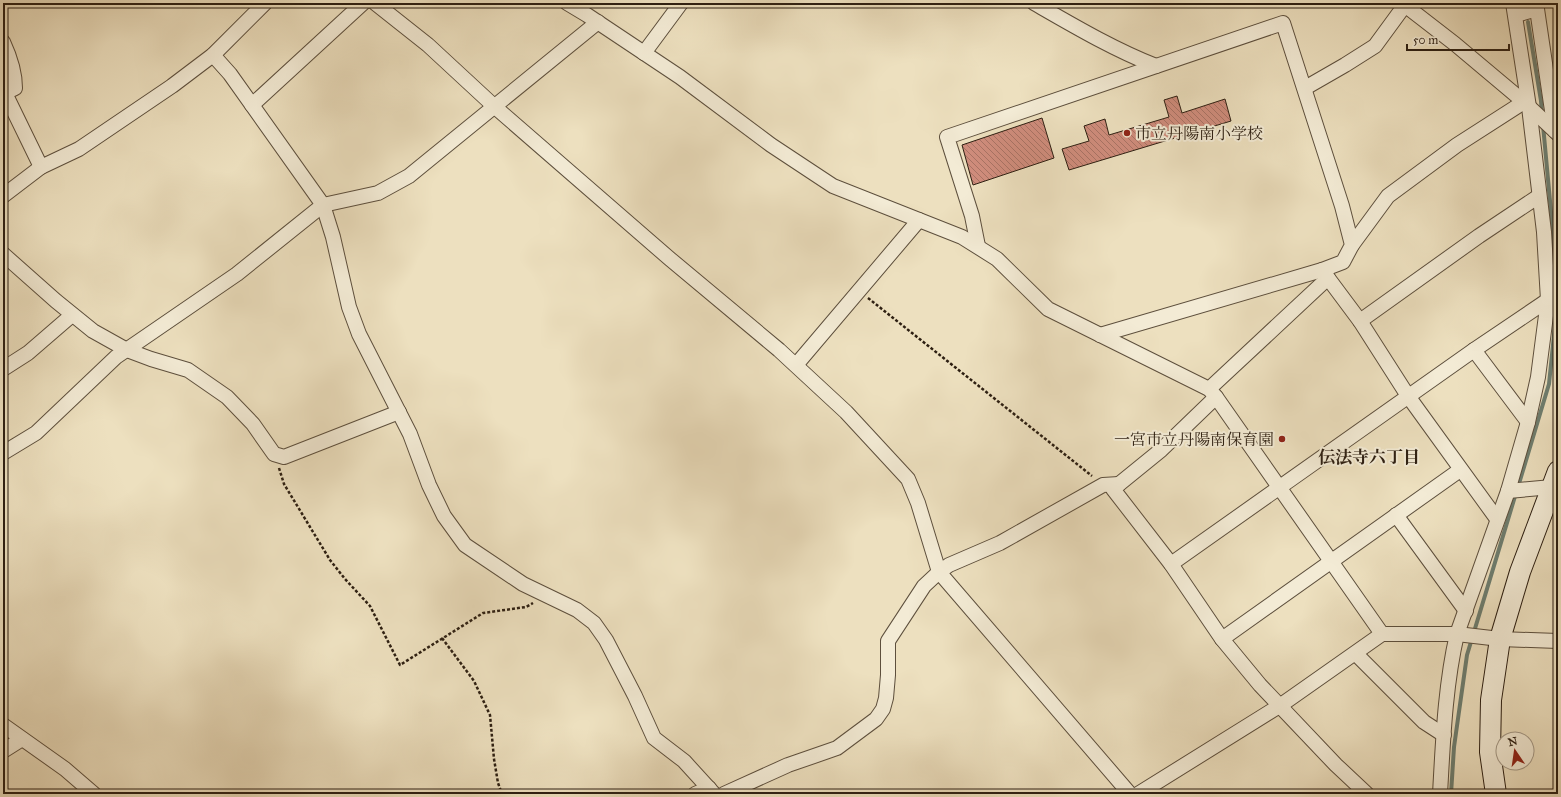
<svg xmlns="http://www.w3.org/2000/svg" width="1561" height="797" font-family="'IM FELL Great Primer','Noto Serif JP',serif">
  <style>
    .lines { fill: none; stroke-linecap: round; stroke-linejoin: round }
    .stream { stroke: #6e7e70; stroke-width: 4 }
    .building { fill: url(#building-back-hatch); stroke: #2d1f12 }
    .street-casing { stroke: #5d4f3d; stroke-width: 16 }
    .secondary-casing { stroke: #2d1f12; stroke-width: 22 }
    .path { stroke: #2d1f12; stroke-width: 2.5; stroke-dasharray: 3 2; stroke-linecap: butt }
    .street { stroke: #f3ebd5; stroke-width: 14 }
    .secondary { stroke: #f3ebd5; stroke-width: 20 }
    .poi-dot { fill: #8f2418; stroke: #f3ebd5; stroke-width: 1.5 }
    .labels { text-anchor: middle; stroke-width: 4; stroke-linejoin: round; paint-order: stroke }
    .poi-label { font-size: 16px; fill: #2d1f12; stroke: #f3ebd5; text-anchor: start }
    .neighbourhood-label { font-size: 17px; font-weight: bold; fill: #2d1f12; stroke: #f3ebd5 }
  </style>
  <defs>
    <pattern id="building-back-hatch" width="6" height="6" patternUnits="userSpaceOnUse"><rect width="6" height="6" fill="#d08d7d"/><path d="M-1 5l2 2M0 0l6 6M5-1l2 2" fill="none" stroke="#a97365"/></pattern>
  </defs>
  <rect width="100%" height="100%" fill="#ede0bf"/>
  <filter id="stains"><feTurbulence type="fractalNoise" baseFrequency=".005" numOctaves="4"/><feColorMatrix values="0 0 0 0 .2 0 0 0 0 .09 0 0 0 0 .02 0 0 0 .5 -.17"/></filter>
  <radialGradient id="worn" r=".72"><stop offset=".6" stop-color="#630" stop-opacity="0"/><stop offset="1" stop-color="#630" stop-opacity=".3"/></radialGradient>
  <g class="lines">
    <g class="stream">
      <polyline points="1528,22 1541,101 1542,114"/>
      <polyline points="1518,487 1549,384 1557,306 1556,266 1543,125"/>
      <polyline points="1451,794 1454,747 1467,655 1516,493"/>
    </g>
  </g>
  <g class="building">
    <polygon points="1177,96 1182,113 1225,99 1231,121 1069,170 1062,149 1089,141 1084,126 1105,119 1109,135 1169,117 1164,100"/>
    <polygon points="1042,118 1054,158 973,185 962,145"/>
  </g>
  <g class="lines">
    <defs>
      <g id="street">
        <polyline points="375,3 428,45 495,107 670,259 779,350 846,412 908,479 918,503 939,572 1130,794"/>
        <polyline points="567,3 587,15 680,77 771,145 833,186 962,237 997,259 1048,309 1209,389 1216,397 1382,634"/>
        <path d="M1034 3C1074 26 1113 49 1156 66"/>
        <polyline points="1402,3 1455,44 1524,102 1558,134"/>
        <polyline points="1516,15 1537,9 1555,131"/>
        <path d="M3 42C10 57 15 71 15 88L5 93 41 167"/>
        <polyline points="644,53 681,3"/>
        <polyline points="213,55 230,74 323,205 333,237 349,307 359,334 410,434 429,485 444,516 465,545 523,584 577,610 594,623 606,640 635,696 654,738 684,761 714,794"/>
        <polyline points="1305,88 1345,65 1375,46 1405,5"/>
        <polyline points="252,105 363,3"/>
        <polyline points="3,196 41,167 79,149 172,86 213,55 265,3"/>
        <polyline points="1352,245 1388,196 1457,145 1524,102"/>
        <polyline points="978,246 972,216 947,137 1283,23 1342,206 1352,245 1343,262 1322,270"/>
        <polyline points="3,254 56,301 93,331 127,350 151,359 188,370 227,397 253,424 274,454 284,457 399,412"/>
        <polyline points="1360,321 1479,236 1539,196"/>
        <polyline points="1100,335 1322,270 1360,321 1408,396 1497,519"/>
        <polyline points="1474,350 1528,422"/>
        <polyline points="796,365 919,220"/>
        <polyline points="3,369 28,353 72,315"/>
        <polyline points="1209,389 1328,278"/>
        <polyline points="1216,397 1161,450 1113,489 1171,564 1222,639 1260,685 1336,765 1367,794"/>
        <polyline points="3,453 36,433 116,357 237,274 323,205 378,193 409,176 598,22"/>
        <polyline points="1508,491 1552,487 1558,488"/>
        <polyline points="1396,515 1466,611"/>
        <polyline points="1171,564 1474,350 1548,300 1558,299"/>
        <polyline points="1222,639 1460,470"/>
        <polyline points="1356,654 1424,722 1444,735"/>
        <polyline points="3,725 65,769 94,794"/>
        <polyline points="3,751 22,739"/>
        <polyline points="695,794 709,788"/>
        <polyline points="724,794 788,765 837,748 876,719 883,709 886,698 888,675 888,641 924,586 939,572 949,565 1000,543 1103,485 1119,484"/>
        <polyline points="1138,794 1281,705 1382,634 1457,634 1500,639 1558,641"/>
        <path d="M1440 794C1443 741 1445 686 1457 634L1508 491 1528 422 1538 377 1548 300 1544 232 1529 107 1513 3"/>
      </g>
      <polyline id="secondary" points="1496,794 1490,752 1491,700 1500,639 1520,572 1558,471"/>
    </defs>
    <use href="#street" class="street-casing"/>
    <use href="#secondary" class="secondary-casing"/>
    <g class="path">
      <polyline points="868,298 1092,476"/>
      <polyline points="279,468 284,484 330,560 345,579 370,606 400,665 483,613 526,607 533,603"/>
      <polyline points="442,638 474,681 490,715 494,759 498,783 502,794"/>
    </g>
    <use href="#street" class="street"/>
    <use href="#secondary" class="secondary"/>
  </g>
  <g class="poi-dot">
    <circle cx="1127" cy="133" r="4"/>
    <circle cx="1282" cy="439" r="4"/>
  </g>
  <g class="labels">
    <g class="poi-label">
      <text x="1135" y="139">市立丹陽南小学校</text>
      <text x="1274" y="445" text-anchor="end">一宮市立丹陽南保育園</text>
    </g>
    <g class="neighbourhood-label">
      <text x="1369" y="463">伝法寺六丁目</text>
    </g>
  </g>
  <rect width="1561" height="797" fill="none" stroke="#ede0bf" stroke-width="16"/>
  <rect x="4" y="4" width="1553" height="789" fill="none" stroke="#2d1f12" stroke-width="2"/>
  <rect x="8" y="8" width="1545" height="781" fill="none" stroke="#2d1f12"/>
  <g transform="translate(1515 751) rotate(347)"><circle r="19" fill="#f3ebd5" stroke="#a49987"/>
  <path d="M0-3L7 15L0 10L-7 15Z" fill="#8f2418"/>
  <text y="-6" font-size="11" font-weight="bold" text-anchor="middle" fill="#2d1f12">N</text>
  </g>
  <path d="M1407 44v6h102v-6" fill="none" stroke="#2d1f12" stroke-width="2"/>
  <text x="1413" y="44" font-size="12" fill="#2d1f12" stroke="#f3ebd5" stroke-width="3" paint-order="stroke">50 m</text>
  <rect width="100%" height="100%" filter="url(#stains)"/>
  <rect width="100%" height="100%" fill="url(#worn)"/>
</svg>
